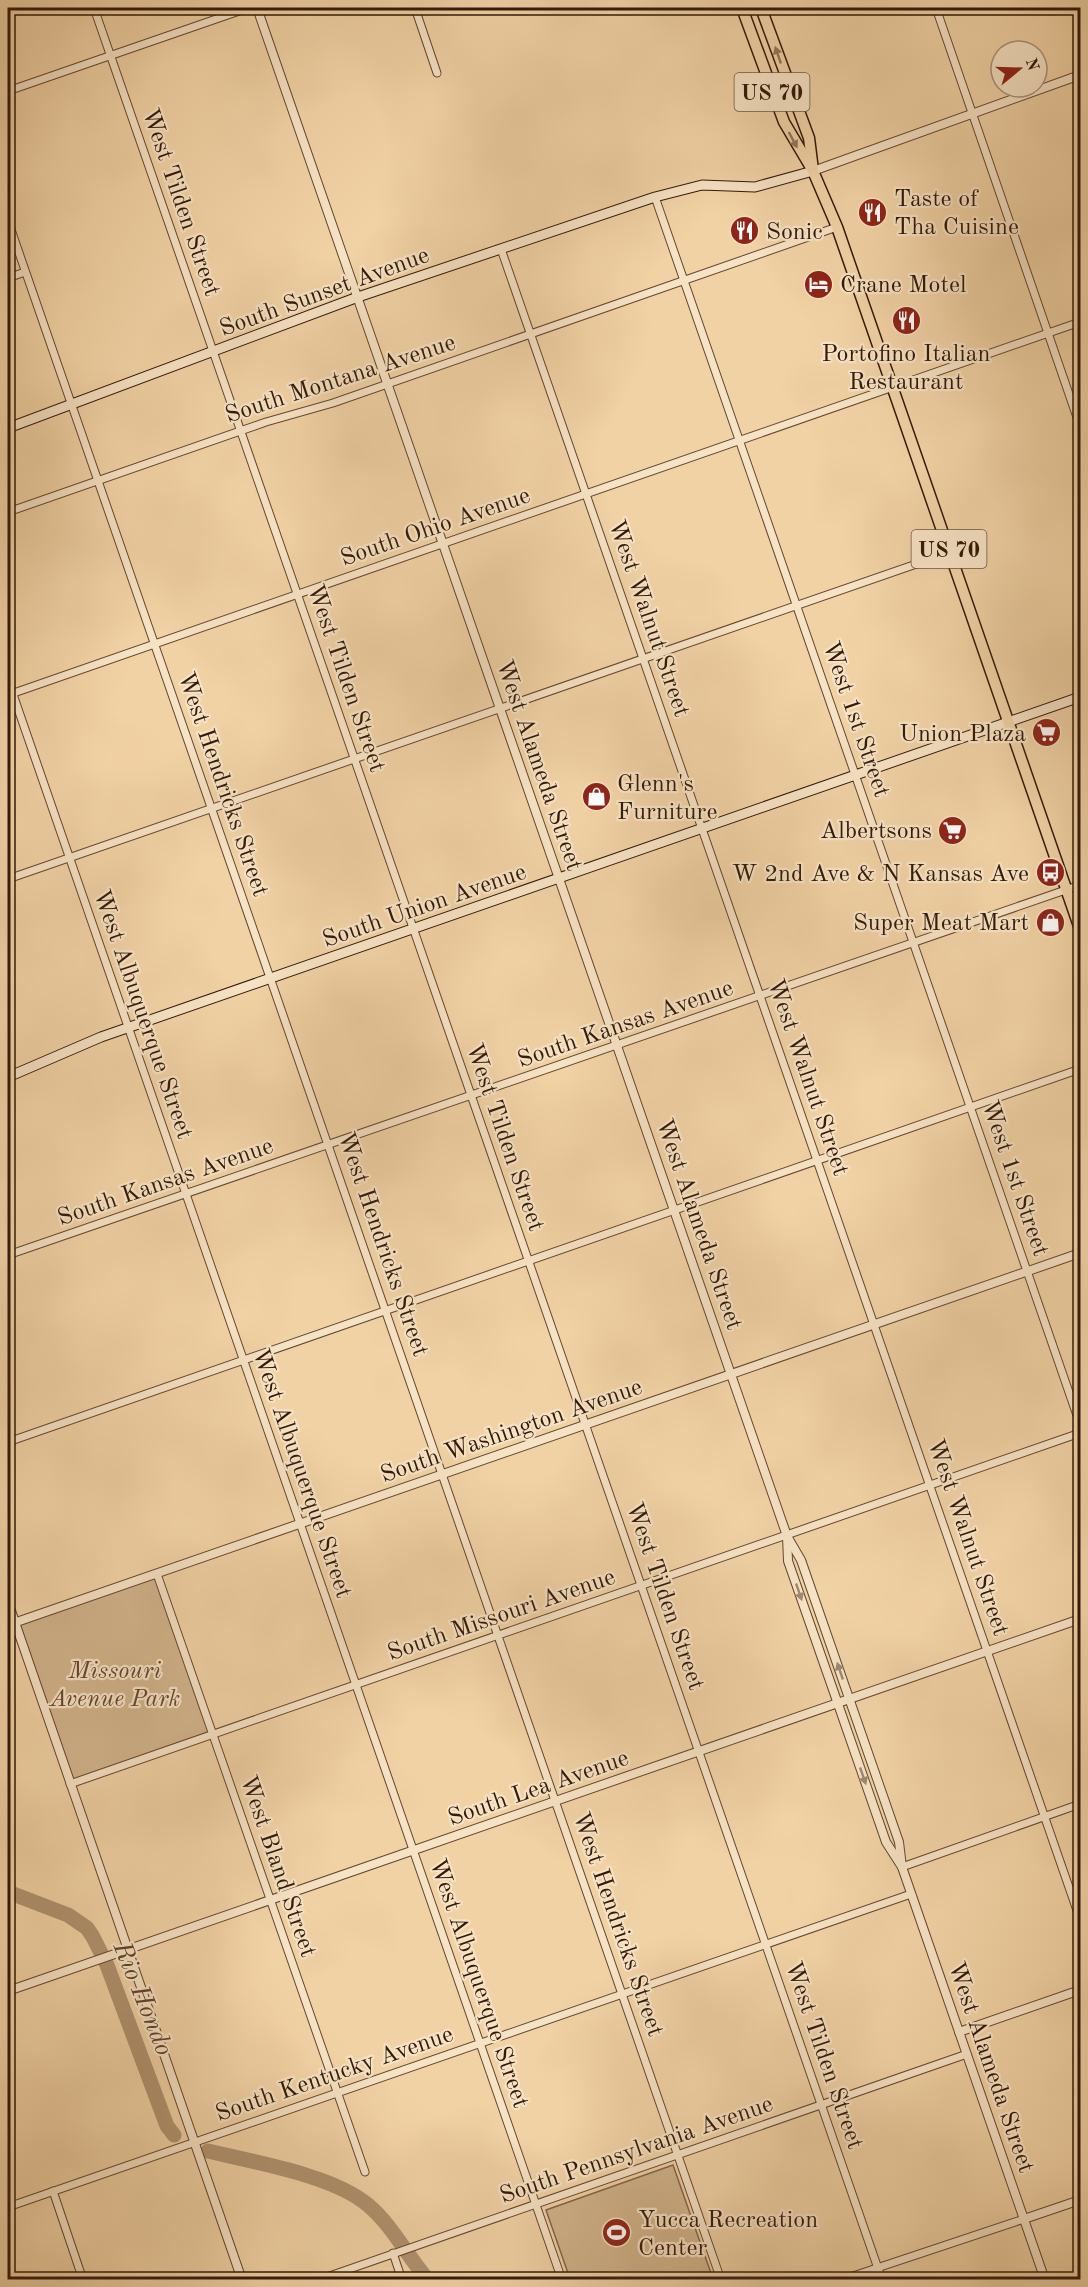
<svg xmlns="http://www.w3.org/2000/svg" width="1088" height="2287" font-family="'Old Standard TT',serif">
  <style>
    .green { fill: #d1b38b; stroke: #82664a; stroke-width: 1.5 }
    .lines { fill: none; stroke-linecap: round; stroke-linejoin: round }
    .river { stroke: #b09370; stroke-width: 15 }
    .minor-casing { stroke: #624731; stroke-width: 9 }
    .tertiary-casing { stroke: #624731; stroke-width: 10 }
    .secondary-casing { stroke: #32190a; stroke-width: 11 }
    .primary-casing { stroke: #32190a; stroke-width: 13 }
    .minor { stroke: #f6e2c4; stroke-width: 7 }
    .tertiary { stroke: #f6e2c4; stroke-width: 8 }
    .secondary { stroke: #f6e2c4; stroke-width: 9 }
    .primary { stroke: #f1d2a5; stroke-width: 10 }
    .oneway { fill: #927658 }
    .oneway2 { fill: #9e8870 }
    .labels { text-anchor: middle; stroke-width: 4.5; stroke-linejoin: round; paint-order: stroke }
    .shield { fill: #f6e2c4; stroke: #6d5542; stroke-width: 1.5 }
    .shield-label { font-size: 22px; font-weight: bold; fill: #32190a }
    .poi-label { font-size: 24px; fill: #32190a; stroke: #f6e2c4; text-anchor: start }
    .street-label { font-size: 24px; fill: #32190a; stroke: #f6e2c4 }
    .park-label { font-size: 24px; font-style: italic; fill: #624731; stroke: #f6e2c4 }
    .water-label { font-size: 26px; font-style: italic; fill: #5e442e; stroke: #f6e2c4 }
  </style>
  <rect width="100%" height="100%" fill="#f1d2a5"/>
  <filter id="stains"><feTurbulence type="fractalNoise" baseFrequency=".00333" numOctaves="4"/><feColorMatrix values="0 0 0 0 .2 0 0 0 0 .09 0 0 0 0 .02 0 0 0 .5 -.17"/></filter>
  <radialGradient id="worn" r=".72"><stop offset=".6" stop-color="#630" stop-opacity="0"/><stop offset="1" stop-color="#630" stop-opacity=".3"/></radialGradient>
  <g class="green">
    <polygon points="157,1574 213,1735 70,1784 15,1623"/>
    <polygon points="673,2165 713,2279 570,2279 546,2210"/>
  </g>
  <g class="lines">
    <g class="river">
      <polyline points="8,1892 68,1915 87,1928 93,1937 107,1965 167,2126 174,2135"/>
      <path d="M208 2151C253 2162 333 2175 368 2205 392 2225 407 2256 428 2280"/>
    </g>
    <defs>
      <g id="minor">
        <polyline points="94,8 882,2280"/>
        <polyline points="415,8 437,73"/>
        <polyline points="936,8 1080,426"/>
        <polyline points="8,91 248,8"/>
        <polyline points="655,197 1080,1424"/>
        <polyline points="8,221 721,2280"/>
        <polyline points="501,249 1080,1919"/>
        <polyline points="8,278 25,272"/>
        <polyline points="8,512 266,422 333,403 837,227"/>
        <polyline points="8,680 562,2280"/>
        <polyline points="8,695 1080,322"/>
        <polyline points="8,879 951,552"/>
        <polyline points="8,1255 1080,885"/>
        <polyline points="8,1442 1080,1069"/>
        <polyline points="157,1574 365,2172"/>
        <polyline points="70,1784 1080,1433"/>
        <polyline points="902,1867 1080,1804"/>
        <polyline points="53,2191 83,2280"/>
        <polyline points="8,2207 911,1894"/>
        <polyline points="393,2253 402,2280"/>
        <polyline points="318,2280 967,2054"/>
        <polyline points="841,2280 1024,2219"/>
      </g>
      <g id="tertiary">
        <polyline points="257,8 787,1536 801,1560 899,1842 902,1867 1045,2280"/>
        <polyline points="813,171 1080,75"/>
        <polyline points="787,1536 788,1561 838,1704 886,1842 902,1867"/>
        <polyline points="8,1602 242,2280"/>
        <polyline points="8,1625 1080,1253"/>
        <polyline points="8,1991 1080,1619"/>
        <polyline points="959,2032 1080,1990"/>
        <polyline points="1024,2219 1080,2200"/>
      </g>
      <g id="secondary">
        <polyline points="8,428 358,297 655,197 702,185 755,187 813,171"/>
        <polyline points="8,1077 101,1037 1080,697"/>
      </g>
      <g id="primary">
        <polyline points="742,8 784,122 813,171 837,227 1080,929"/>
        <polyline points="761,8 809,138 813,170"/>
      </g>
    </defs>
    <use href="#minor" class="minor-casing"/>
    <use href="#tertiary" class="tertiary-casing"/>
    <use href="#secondary" class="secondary-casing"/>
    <use href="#primary" class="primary-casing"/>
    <use href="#minor" class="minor"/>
    <use href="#tertiary" class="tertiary"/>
    <use href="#secondary" class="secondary"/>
    <use href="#primary" class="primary"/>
  </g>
  <defs><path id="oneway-solid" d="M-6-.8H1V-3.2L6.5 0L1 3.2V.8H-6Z" transform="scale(1.5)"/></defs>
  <g class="oneway">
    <use href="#oneway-solid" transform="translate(778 55) rotate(-109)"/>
    <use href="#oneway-solid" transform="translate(793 140) rotate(62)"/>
  </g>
  <g class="oneway2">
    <use href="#oneway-solid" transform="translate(799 1592) rotate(71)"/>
    <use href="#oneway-solid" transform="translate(840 1671) rotate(-109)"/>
    <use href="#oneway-solid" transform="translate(863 1776) rotate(71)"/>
  </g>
  <defs>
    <symbol id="restaurant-disc" viewBox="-11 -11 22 22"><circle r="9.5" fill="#8f2418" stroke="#f6e2c4"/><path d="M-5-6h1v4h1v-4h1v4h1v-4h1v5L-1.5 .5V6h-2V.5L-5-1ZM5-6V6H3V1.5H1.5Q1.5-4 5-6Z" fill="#fff"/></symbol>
    <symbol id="hotel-disc" viewBox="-11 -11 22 22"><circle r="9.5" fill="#8f2418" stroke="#f6e2c4"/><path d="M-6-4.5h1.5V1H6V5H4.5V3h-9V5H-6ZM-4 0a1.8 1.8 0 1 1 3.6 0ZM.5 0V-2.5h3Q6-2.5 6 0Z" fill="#fff"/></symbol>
    <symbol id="supermarket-disc" viewBox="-11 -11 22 22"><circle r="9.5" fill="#8f2418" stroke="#f6e2c4"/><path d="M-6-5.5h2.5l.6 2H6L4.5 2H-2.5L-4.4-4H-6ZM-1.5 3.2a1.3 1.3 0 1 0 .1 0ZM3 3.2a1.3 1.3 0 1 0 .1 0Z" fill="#fff"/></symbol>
    <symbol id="shop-disc" viewBox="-11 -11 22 22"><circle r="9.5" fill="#8f2418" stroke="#f6e2c4"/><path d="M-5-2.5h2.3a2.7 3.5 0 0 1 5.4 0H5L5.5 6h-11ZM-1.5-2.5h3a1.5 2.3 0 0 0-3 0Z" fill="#fff"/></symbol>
    <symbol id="bus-disc" viewBox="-11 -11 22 22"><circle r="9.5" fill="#8f2418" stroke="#f6e2c4"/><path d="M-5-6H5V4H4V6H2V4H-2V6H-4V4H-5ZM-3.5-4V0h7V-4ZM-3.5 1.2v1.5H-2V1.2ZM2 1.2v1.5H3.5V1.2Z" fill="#fff"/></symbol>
    <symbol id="stadium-disc" viewBox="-11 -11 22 22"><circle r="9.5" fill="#8f2418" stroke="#f6e2c4"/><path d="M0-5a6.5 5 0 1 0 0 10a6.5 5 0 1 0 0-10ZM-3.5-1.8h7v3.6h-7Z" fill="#fff"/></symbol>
  </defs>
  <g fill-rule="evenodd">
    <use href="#restaurant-disc" x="856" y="196" width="33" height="33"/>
    <use href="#restaurant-disc" x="728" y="214" width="33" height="33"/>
    <use href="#hotel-disc" x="802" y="268" width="33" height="33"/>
    <use href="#restaurant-disc" x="890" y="304" width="33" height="33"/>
    <use href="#supermarket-disc" x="1030" y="716" width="33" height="33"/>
    <use href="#shop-disc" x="580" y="780" width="33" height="33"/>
    <use href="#supermarket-disc" x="936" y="814" width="33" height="33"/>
    <use href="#bus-disc" x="1034" y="856" width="33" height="33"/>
    <use href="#shop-disc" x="1034" y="906" width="33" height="33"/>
    <use href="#stadium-disc" x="600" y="2216" width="33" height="33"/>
  </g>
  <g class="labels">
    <g class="shield">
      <rect x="734.5" y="73" width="75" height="38" rx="4.5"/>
      <rect x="911.5" y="530" width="75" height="38" rx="4.5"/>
    </g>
    <g class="shield-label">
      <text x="772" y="100">US 70</text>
      <text x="949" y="557">US 70</text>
    </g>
    <g class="poi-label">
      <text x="894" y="206">Taste of<tspan x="894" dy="28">Tha Cuisine</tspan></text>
      <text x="766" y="239">Sonic</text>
      <text x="840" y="292">Crane Motel</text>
      <text x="906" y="361" text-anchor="middle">Portofino Italian<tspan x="906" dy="28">Restaurant</tspan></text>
      <text x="1026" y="741" text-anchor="end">Union Plaza</text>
      <text x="617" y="791">Glenn's<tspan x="617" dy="28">Furniture</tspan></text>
      <text x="932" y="838" text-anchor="end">Albertsons</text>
      <text x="1029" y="881" text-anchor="end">W 2nd Ave &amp; N Kansas Ave</text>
      <text x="1029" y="930" text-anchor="end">Super Meat Mart</text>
      <text x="638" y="2227">Yucca Recreation<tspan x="638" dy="28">Center</tspan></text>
    </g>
    <g class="street-label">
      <text transform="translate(182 202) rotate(71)" y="8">West Tilden Street</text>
      <text transform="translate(324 291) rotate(-20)" y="8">South Sunset Avenue</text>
      <text transform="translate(340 378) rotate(-18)" y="8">South Montana Avenue</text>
      <text transform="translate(435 526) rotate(-19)" y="8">South Ohio Avenue</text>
      <text transform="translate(650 618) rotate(71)" y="8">West Walnut Street</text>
      <text transform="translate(347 678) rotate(71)" y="8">West Tilden Street</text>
      <text transform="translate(857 719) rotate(71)" y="8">West 1st Street</text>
      <text transform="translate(540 765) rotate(71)" y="8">West Alameda Street</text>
      <text transform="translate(224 784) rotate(71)" y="8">West Hendricks Street</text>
      <text transform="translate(424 905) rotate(-19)" y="8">South Union Avenue</text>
      <text transform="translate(144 1014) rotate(71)" y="8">West Albuquerque Street</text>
      <text transform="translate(625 1023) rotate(-19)" y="8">South Kansas Avenue</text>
      <text transform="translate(809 1077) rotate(71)" y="8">West Walnut Street</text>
      <text transform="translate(506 1137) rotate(71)" y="8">West Tilden Street</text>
      <text transform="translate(1016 1178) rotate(71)" y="8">West 1st Street</text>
      <text transform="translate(165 1181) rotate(-19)" y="8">South Kansas Avenue</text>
      <text transform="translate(700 1224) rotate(71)" y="8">West Alameda Street</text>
      <text transform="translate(384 1244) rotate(71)" y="8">West Hendricks Street</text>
      <text transform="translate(511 1430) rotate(-19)" y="8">South Washington Avenue</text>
      <text transform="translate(303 1473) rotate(71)" y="8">West Albuquerque Street</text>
      <text transform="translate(969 1537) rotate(71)" y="8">West Walnut Street</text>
      <text transform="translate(666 1596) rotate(71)" y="8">West Tilden Street</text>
      <text transform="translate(501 1614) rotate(-19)" y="8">South Missouri Avenue</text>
      <text transform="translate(538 1787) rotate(-19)" y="8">South Lea Avenue</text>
      <text transform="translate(279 1866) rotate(71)" y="8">West Bland Street</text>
      <text transform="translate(619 1924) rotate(71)" y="8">West Hendricks Street</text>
      <text transform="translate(480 1983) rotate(71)" y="8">West Albuquerque Street</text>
      <text transform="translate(825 2055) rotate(71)" y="8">West Tilden Street</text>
      <text transform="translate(992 2067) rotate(71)" y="8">West Alameda Street</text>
      <text transform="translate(334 2073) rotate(-19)" y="8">South Kentucky Avenue</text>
      <text transform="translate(636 2149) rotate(-19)" y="8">South Pennsylvania Avenue</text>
    </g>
    <g class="park-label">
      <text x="115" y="1678">Missouri<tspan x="115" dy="28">Avenue Park</tspan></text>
    </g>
    <g class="water-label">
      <text transform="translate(144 1998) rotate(68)" y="9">Rio Hondo</text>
    </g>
  </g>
  <rect width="1088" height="2287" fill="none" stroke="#f1d2a5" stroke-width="30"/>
  <rect x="9" y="9" width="1070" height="2269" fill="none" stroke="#32190a" stroke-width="3"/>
  <rect x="15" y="15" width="1058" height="2257" fill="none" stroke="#32190a" stroke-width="1.5"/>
  <g transform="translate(1019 69) rotate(71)"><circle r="28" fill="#f6e2c4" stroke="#a8927a" stroke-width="1.5"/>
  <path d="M0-4.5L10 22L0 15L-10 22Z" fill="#8f2418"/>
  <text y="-9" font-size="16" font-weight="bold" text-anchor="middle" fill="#32190a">N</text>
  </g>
  <rect width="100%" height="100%" filter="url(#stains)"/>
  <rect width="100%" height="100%" fill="url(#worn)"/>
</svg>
